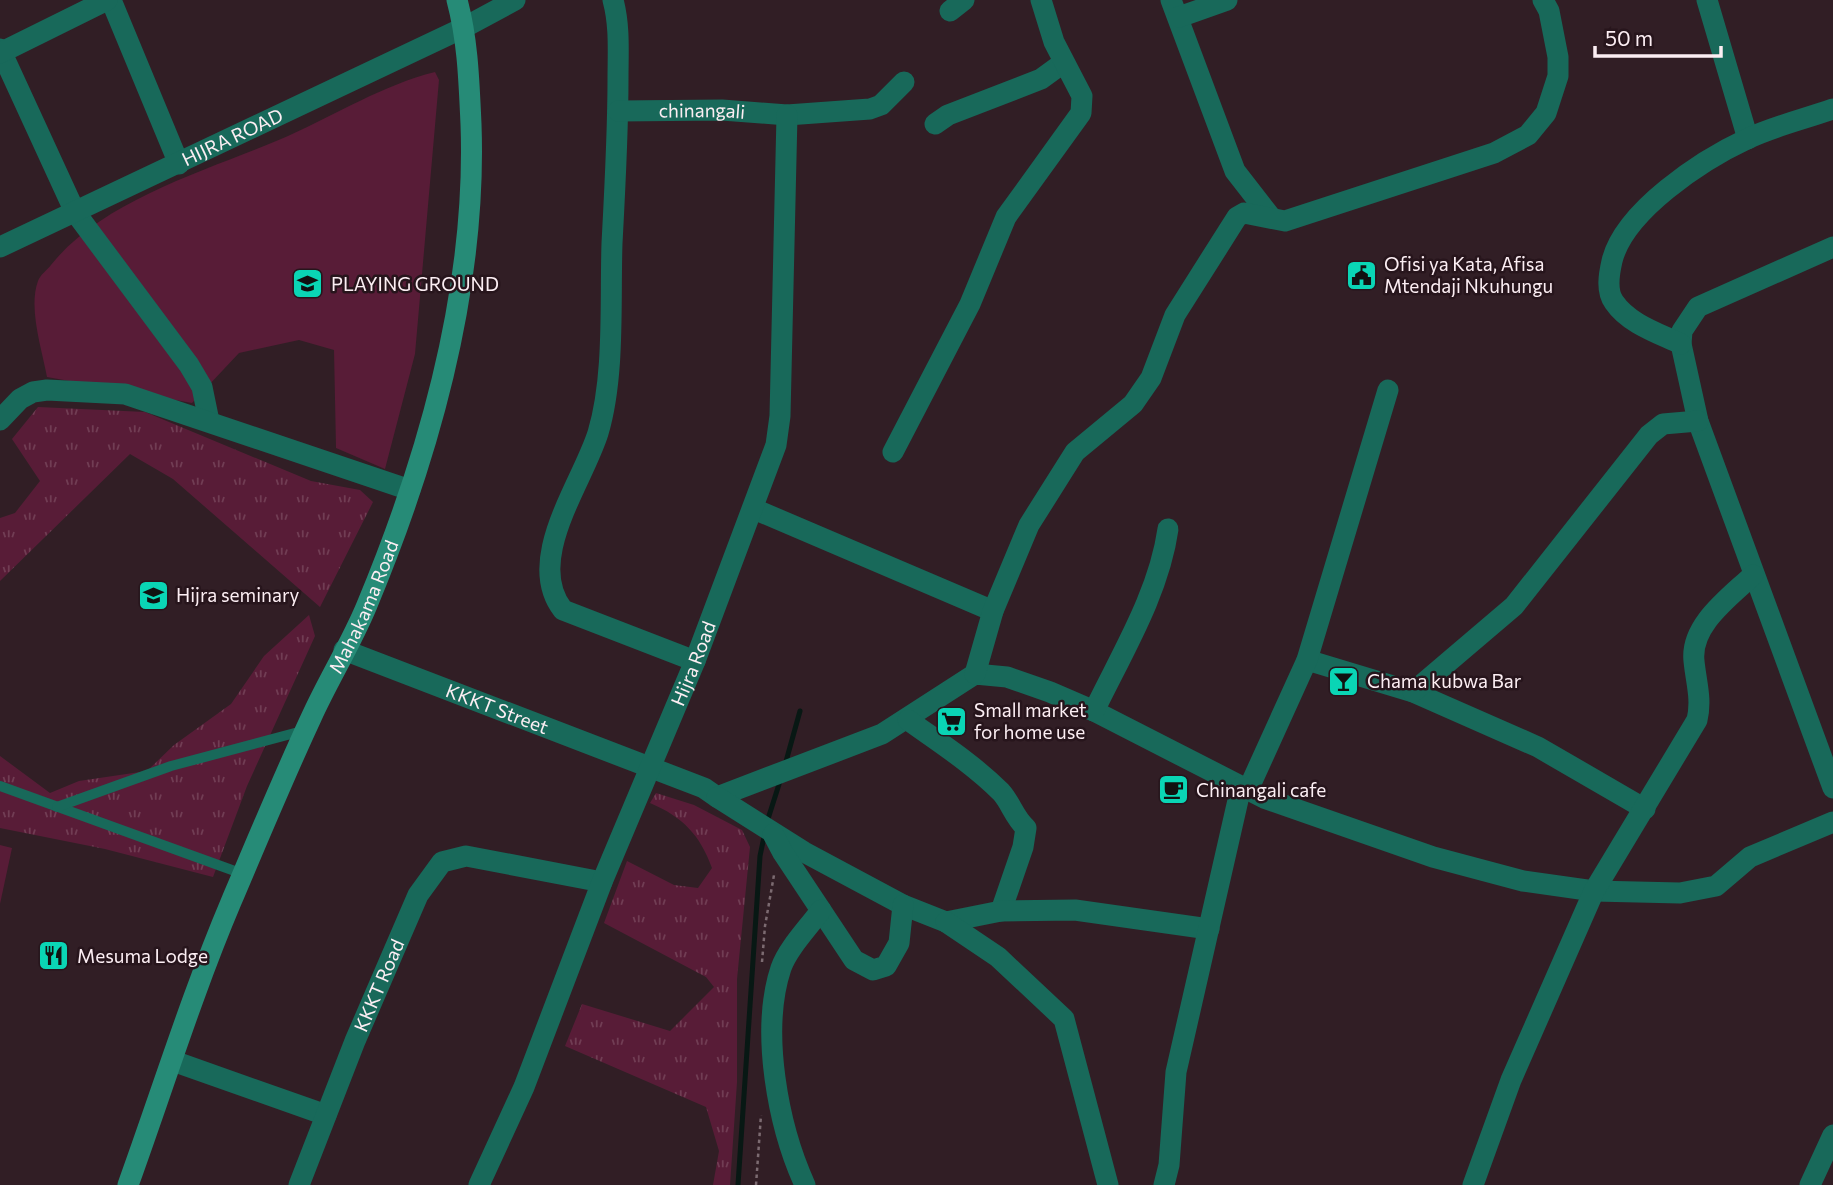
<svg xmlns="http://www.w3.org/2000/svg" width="1833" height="1185" font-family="Commissioner,sans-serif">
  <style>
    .grass { fill: url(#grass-tufts) }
    .park { fill: #581c37 }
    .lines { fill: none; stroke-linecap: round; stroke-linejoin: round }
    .stream { stroke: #081814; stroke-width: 5 }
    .path { stroke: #7c6b71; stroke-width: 2.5; stroke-dasharray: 3.5 3.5; stroke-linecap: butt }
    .lane { stroke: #18695a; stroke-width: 10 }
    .street { stroke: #18695a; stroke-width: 21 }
    .secondary { stroke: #268b77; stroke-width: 21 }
    .labels { text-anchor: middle; stroke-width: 5; stroke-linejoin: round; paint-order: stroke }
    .street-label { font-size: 19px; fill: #fceef3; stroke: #27151c }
    .poi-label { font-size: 19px; fill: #fceef3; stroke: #27151c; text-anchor: start }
  </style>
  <defs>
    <pattern id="grass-tufts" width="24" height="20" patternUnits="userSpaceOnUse" patternTransform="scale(1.75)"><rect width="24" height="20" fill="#581c37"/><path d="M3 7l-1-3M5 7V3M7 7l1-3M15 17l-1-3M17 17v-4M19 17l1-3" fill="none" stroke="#713d54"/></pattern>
  </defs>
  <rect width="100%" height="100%" fill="#311e25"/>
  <g class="grass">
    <polygon points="38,407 145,412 311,481 360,490 373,502 320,607 173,479 130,454 0,581 0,518 15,513 40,481 12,439"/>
    <polygon points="309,615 315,636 247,786 213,877 105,849 0,828 0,756 50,793 79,781 147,771 174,745 231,704 264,656"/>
    <path d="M656 793 694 805 742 830 750 847 737 979V1082L730 1185H713L719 1151 706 1107 565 1046 582 1004 670 1031 714 987 706 977 604 923 627 861 674 885 698 888 712 868C700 835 683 817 650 803Z"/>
  </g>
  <g class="park">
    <path d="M435 72 439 80 415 354 385 469 336 448 334 350 299 340 239 353 192 403 47 377C42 349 28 308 38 281 40 275 47 270 51 265 104 198 212 169 288 136 337 114 383 85 435 72Z"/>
    <polygon points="0,845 12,848 0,904"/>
  </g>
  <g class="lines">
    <g class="stream">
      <polyline points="785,765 800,711"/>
      <polyline points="767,822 781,778"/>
      <polyline points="738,1185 760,856 765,832"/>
    </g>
    <g class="path">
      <polyline points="762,962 765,926 774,875"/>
      <polyline points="756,1185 761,1115"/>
    </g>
    <g class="lane">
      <polyline points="0,786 243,874"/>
      <polyline points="57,807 171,766 306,730"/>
    </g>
    <g class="street">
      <polyline points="111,0 179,164"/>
      <path d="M613 0C620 26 618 52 618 79 618 134 615 188 612 243 610 302 615 376 598 433 582 484 524 560 563 610L695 661"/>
      <polyline points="1171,0 1235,171 1270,216"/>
      <polyline points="1707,0 1748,139"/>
      <polyline points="950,11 964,0"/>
      <polyline points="1179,17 1227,0"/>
      <polyline points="0,49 75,212 189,365 202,387 209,421"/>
      <polyline points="0,53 107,0"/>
      <path id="s1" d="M618 111 722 110 787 115 870 109 881 105 904 82"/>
      <polyline points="935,124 948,115 1041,79 1063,63"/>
      <path id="s2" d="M0 247 465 27 515 0"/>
      <polyline points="1833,247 1698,307 1682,331 1681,344 1698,421 1833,788"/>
      <path d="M1681 344C1658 333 1629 324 1614 302 1606 291 1609 274 1612 261 1624 211 1702 160 1747 139 1774 126 1805 119 1833 109"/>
      <polyline points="0,420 20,399 33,392 47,390 125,394 410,490"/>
      <polyline points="893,452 970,304 1006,217 1081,113 1082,96 1054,42 1041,0"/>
      <polyline points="754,509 993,611"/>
      <path id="s3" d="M344 650 704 788 717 797 882 734 975 674 1007 677 1050 692 1094 711 1264 798 1433 857 1523 881 1594 891 1680 893 1716 886 1750 857 1833 822"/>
      <polyline points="1307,660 1413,692 1538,747 1645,809"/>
      <polyline points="975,674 993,611 1029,525 1075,452 1133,404 1151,378 1175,315 1237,217 1244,213 1285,221 1494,153 1528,135 1546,113 1558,76 1558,57 1549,11 1543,0"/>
      <polyline points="1413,692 1514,606 1649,435 1663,424 1698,421"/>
      <path d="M1094 711C1122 653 1159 593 1168 529"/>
      <path d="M908 720C940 743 973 764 1001 792 1011 803 1014 817 1026 828L1023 847 1001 911"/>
      <polyline points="1248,790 1307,660 1388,390"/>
      <polyline points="717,797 804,852 903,905 946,922 1001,911 1075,910 1209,929"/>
      <polyline points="773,834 783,853 854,960 873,970 886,966 899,943 903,905"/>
      <polyline points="946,922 998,957 1064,1019 1108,1185"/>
      <polyline points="173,1061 326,1115"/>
      <path id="s4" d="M299 1185 355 1041 418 895 442 862 466 856 602 882"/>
      <path id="s5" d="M479 1185 524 1087 602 882 695 661 776 445 780 416 787 115"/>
      <path d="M805 1185C778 1126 760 1031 781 968 788 948 809 927 821 910"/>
      <polyline points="1164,1185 1169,1165 1176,1072 1241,787"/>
      <path d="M1473 1185 1511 1080 1594 891 1697 720C1702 699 1696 682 1694 661 1690 625 1730 597 1753 575"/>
      <polyline points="1810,1185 1833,1135"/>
    </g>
    <path class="secondary" id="s6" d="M128 1185C162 1091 192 994 231 902 257 841 283 778 311 718 328 680 351 644 367 605 429 456 477 288 471 124 469 82 468 41 457 0"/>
  </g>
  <defs>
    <symbol id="civic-square" viewBox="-11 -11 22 22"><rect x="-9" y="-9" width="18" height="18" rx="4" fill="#0ad5b5" stroke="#27151c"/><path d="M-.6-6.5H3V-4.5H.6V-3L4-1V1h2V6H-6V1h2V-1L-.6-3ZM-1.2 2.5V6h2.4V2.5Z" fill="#111"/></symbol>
    <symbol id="school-square" viewBox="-11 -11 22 22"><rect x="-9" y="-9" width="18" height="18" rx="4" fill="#0ad5b5" stroke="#27151c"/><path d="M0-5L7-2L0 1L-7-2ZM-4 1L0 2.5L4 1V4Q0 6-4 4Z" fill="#111"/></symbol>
    <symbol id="bar-square" viewBox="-11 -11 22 22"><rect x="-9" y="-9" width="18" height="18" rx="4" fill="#0ad5b5" stroke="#27151c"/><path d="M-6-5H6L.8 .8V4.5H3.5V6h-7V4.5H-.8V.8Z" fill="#111"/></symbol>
    <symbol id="supermarket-square" viewBox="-11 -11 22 22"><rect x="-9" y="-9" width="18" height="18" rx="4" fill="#0ad5b5" stroke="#27151c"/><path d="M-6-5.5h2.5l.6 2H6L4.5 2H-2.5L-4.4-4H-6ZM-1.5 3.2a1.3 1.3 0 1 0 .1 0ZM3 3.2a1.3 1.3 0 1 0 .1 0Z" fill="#111"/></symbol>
    <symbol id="cafe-square" viewBox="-11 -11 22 22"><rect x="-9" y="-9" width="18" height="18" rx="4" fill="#0ad5b5" stroke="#27151c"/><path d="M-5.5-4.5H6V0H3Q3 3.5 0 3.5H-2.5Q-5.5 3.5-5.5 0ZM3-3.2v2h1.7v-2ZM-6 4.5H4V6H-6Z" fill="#111"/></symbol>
    <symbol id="restaurant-square" viewBox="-11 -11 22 22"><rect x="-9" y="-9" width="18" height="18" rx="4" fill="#0ad5b5" stroke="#27151c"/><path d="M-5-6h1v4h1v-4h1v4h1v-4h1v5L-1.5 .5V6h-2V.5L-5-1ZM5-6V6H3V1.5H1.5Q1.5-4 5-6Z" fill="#111"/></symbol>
  </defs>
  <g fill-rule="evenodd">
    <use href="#civic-square" x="1344" y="258" width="35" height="35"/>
    <use href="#school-square" x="290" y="266" width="35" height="35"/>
    <use href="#school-square" x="136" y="578" width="35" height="35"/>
    <use href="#bar-square" x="1326" y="664" width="35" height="35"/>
    <use href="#supermarket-square" x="934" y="704" width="35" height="35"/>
    <use href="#cafe-square" x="1156" y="772" width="35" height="35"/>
    <use href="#restaurant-square" x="36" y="938" width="35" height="35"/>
  </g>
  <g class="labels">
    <g class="street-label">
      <text dy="7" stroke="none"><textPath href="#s1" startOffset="84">chinangali</textPath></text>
      <text dy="7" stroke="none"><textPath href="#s2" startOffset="257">HIJRA ROAD</textPath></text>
      <text dy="7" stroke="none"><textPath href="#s6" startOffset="625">Mahakama Road</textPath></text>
      <text dy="7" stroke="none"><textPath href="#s5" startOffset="564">Hijra Road</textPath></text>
      <text dy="7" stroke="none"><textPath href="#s3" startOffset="164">KKKT Street</textPath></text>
      <text dy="7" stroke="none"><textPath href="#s4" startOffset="215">KKKT Road</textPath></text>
    </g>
    <g class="poi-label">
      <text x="1384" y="271">Ofisi ya Kata, Afisa<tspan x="1384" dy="22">Mtendaji Nkuhungu</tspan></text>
      <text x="331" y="291">PLAYING GROUND</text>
      <text x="176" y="602">Hijra seminary</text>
      <text x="1367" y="688">Chama kubwa Bar</text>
      <text x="974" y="717">Small market<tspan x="974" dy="22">for home use</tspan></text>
      <text x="1196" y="797">Chinangali cafe</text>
      <text x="77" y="963">Mesuma Lodge</text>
    </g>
  </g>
  <path d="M1595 46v10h126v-10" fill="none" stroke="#fceef3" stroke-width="3.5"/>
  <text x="1605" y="46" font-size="21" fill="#fceef3" stroke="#27151c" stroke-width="5" paint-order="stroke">50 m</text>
</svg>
